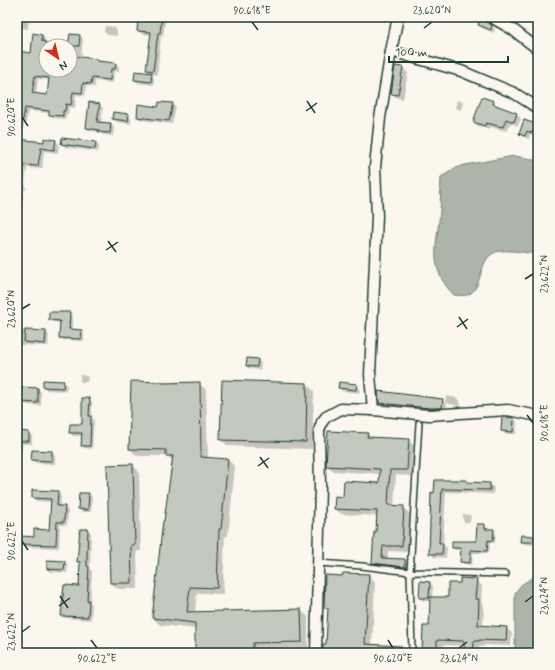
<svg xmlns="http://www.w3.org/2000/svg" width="555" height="670" font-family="Mynerve,sans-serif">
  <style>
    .water { fill: #adb4aa; stroke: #74847b }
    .shadow { fill: #0003; fill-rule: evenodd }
    .building { fill: #c4c9be; stroke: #1f3d34; fill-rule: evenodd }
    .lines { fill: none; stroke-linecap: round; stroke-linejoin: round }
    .service-casing { stroke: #1f3d34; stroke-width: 8 }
    .minor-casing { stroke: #1f3d34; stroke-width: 13 }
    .service { stroke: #fbf7ec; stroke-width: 5 }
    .minor { stroke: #fbf7ec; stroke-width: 10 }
    .ticks { fill: none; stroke: #1f3d34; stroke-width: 1.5 }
    .neatline { fill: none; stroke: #1f3d34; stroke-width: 1.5 }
    .ticks-label { font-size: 10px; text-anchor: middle; fill: #1f3d34 }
  </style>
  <rect width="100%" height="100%" fill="#fbf7ec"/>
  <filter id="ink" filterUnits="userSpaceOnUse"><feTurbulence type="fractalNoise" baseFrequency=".025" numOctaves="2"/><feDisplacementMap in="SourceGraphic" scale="8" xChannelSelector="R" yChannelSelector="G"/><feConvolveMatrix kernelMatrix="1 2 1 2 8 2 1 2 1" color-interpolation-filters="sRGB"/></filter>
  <g filter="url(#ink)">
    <g class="water">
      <path d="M514 156 532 159 538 163V254C527 253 512 250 501 251 476 253 485 290 467 295 463 296 458 295 454 295 427 268 437 245 440 211 441 199 440 188 441 177L456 168 465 165Z"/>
      <polygon points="538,574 538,653 515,653 515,593 521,585"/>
    </g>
    <g class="shadow">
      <path d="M17 17H29L28 29 21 28 18 52 31 54 42 35 45 39 43 55H46V70H70L69 46 80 36 83 39 81 58 116 64 119 67V72L114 71 113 83 95 81V87L86 86 85 96 76 95 75 108 69 107 68 114H66V119L53 118 50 113 28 111 26 123H24L22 140 44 143 55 141 59 144 58 153 44 151 42 169 27 168 25 184 26 185V190H24L23 201 17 200ZM38 79 49 80 48 96 36 94Z"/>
      <polygon points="42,17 55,17 55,19"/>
      <polygon points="139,17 166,17 163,36 161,36 157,75 151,74 147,70 152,35 142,34 138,30"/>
      <polygon points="480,20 492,26 495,29 494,33 482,28 479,25"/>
      <polygon points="105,26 114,27 117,31 117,36 108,35 104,32"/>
      <polygon points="403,68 408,73 403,99 397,98 392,93"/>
      <polygon points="538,71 538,85 533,80"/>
      <polygon points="151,74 154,78 154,85 138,83 135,80"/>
      <polygon points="457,100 463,102 461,110 455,108"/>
      <polygon points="493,102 498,106 516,114 521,118 518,126 510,123 507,131 490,127 489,130 478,126 474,122"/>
      <polygon points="172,104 176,107 172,124 141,120 138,117"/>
      <polygon points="99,105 103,108 101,123 111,124 114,128 113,136 103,135 100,132 91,131 87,128"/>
      <polygon points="128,115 131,118 131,124 117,122 113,119"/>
      <polygon points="535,125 538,128 535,136 530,134 529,139 523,137 520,134"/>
      <polygon points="95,143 99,146 98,152 65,147 62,144"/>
      <polygon points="532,259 538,261 538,270 533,269 530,266"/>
      <polygon points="70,313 73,316 72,330 81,331 84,334 84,341 63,340 60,337 61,323 53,322 50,320"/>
      <polygon points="17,330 46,332 49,335 48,346 19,345 19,348 17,348"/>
      <polygon points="258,360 261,363 260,370 251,369 247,366"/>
      <polygon points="80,375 86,376 88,377 87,382 81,382 80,380"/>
      <polygon points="222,381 307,384 314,391 312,449 228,446 221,440"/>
      <polygon points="63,382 67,386 66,391 47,390 44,387"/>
      <polygon points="199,383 206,390 208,459 228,460 235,467 228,536 225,536 223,594 197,593 195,613 301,610 308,617 308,648 259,650 259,653 196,653 196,629 160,625 153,618 173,462 168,456 137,456 130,449 163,384"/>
      <polygon points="356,385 360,388 359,393 342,391 339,388"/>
      <polygon points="23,389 38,389 41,393 41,406 26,405 22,402"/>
      <polygon points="446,396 457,398 460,402 459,406 449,404 447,402 446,412 384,407 380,403 442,400 445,403"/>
      <polygon points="89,399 92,402 92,418 94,420 92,449 85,448 82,445 82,436 73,436 70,432 83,426"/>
      <polygon points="514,419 517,422 516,434 505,434 502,431"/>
      <polygon points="17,432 29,433 32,436 32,444 22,444 22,451 17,451"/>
      <polygon points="367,434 371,438 408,440 414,446 412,476 396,475 394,507 403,507 409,513 408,552 388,551 388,559 405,560 410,565 410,572 378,568 373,563 377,533 378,516 341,514 335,509 344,498 380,484 380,474 333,471 327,465"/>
      <polygon points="52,452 55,455 55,464 36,463 32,460"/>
      <polygon points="133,465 139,472 141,551 137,551 138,589 118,589 111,583"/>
      <polygon points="536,465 538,465 538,479 536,476"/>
      <polygon points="436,481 466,481 468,483 490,484 494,488 493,494 446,492 443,544 447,548 446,558 434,557 430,553"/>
      <polygon points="58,492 61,496 60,507 64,507 68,511 67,525 60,525 59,548 24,547 21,544 50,531 52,502 36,501 33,498"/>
      <polygon points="89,494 92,498 91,512 82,512 79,509"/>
      <polygon points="463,514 469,515 471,516 470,522 464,522 463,520"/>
      <polygon points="484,525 487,528 487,530 493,530 496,533 495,543 490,542 489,553 473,553 472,565 464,564 461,562 462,550 455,550 453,547 477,542"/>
      <polygon points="88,530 91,533 90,569 92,571 90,603 92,604 91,620 66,618 62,615 80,587 81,564 78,562"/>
      <polygon points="522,536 534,537 538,539 538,564 533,561 534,545 525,544 521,541"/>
      <polygon points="17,543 19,544 19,553 17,553"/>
      <polygon points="64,562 68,565 67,573 51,572 48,569"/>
      <polygon points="369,575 375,582 372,646 401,647 407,653 324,653 327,645 328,611 325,607 343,577"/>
      <polygon points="476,580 482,586 481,602 484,606 483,626 506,628 512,633 511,646 484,645 484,647 479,646 479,653 465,653 465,646 443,645 442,653 424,653 423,652 430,627 431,601 423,601 420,598 429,583 433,586 432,598 449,598 461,584"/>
    </g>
    <g class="building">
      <polygon points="138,17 162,17 160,33 158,33 153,71 146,70 151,32 137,31"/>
      <polygon points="480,19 492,25 491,30 478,25"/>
      <path d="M33 33 42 35V41L46 42V70H70L72 56 97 59V61L116 63 115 69H111L110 80 92 78 91 84 83 83 82 93 73 92 71 105 66 104 65 111H63V116L49 115V111L25 108 23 120 17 119V51L31 53ZM35 76 49 78 47 95 32 93Z"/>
      <polygon points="70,34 80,35 79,46 68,46"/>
      <polygon points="395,66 403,67 398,95 391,94"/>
      <polygon points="135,71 152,73 151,82 134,80"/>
      <polygon points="482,97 494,101 493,104 517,113 514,122 506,119 503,127 486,123 485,126 473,122"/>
      <polygon points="89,102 100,104 97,122 111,123 110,133 98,132 99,130 86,128"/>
      <polygon points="159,102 173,103 169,121 137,117 138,104 158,107"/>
      <polygon points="113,112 129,114 128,121 112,119"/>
      <polygon points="524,120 536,124 532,133 527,131 525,136 519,134"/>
      <polygon points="44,138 56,140 54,150 41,148 38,166 24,165 22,180 23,181 23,187 17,186 17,139 44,142"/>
      <polygon points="62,138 96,142 95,149 61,144"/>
      <polygon points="49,312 70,312 69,329 82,330 81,339 59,338 60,321 49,320"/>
      <polygon points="25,330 46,331 45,344 24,342"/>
      <polygon points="247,358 258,359 257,367 246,366"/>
      <polygon points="43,380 64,381 63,388 43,387"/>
      <polygon points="222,380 307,383 306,442 220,440"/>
      <polygon points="131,381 162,382 162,383 200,382 201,457 228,459 221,529 219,529 217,588 190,587 187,612 301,609 302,642 253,643 253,653 195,653 195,623 152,618 163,521 164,521 173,456 166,456 166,450 129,449"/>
      <polygon points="339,382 357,384 356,390 338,388"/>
      <polygon points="22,387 38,388 38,403 21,402"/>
      <polygon points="378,391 443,399 442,408 430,408 379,403"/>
      <polygon points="82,398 90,398 89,416 91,416 90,446 81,446 82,433 69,433 70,424 82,424"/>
      <polygon points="502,417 514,418 513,432 501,431"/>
      <polygon points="17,431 29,432 29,441 17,441"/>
      <polygon points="328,431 368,433 367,437 409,439 407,470 390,470 388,505 404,506 402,546 383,546 382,558 405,559 405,567 372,563 374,532 376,532 377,511 334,509 335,496 343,497 344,481 379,483 380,469 326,466"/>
      <polygon points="32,450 52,451 52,461 31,460"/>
      <polygon points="133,464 135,545 131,545 132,583 110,583 107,465"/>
      <polygon points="435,480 467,480 466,482 490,483 490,490 442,489 439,543 443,543 442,554 429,554 431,492 434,493"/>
      <polygon points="32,490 58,491 57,506 65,506 64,522 57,522 56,545 20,544 21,536 34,537 34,529 49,530 51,499 32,498"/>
      <polygon points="79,493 89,493 88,510 78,509"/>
      <polygon points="477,524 485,524 485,529 494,529 493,541 488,540 487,551 471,550 470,563 460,562 461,548 452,548 452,541 476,541"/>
      <polygon points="80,529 88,529 87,554 87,566 89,567 87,600 89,600 88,617 61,616 64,585 79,586 80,562 77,562"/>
      <polygon points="521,535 534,536 534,542 520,542"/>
      <polygon points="47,560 65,561 64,570 47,569"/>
      <polygon points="343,573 369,574 365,644 402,646 401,653 323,653 323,644 326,644 328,608 324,608 325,575 342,576"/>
      <polygon points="460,578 477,579 475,599 479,599 478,625 507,627 506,641 479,640 479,641 474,641 473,653 464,653 464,641 437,640 437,653 422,652 423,626 429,626 430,597 448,597 448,583 460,583"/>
      <polygon points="420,581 430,582 429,598 419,598"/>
    </g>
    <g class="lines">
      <defs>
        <g id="service">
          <polyline points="318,563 362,566 410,572 506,574"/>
          <polyline points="412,653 410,572 419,423"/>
        </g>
        <g id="minor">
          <polyline points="491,17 512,29 538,49"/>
          <polyline points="391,51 461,71 514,93 538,108"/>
          <polyline points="373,410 370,375 377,216 375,167 380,118 391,51 398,17"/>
          <polyline points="316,653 320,486 319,431 322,422 326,417 341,409 373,410 429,415 508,410 538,416"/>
        </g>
      </defs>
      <use href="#service" class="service-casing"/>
      <use href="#minor" class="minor-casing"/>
      <use href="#service" class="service"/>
      <use href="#minor" class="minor"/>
    </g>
  </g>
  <path class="ticks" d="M252 22 258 30M424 28 432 22M307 101 315 113M306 111 317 103M22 117 28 126M108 241 116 252M106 250 118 242M525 279 533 274M22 309 30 304M459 317 467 329M457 327 468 319M527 415 533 423M260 457 268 468M258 466 269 458M22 541 28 550M60 596 68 608M525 602 533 596M59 606 70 598M22 632 30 626M91 640 97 648M388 640 393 648M459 648 467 642"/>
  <rect width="555" height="670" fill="none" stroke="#fbf7ec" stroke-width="44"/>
  <g transform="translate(58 58) rotate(145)"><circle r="19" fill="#fbf7ec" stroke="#a3ada2"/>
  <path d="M0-3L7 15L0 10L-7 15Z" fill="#c8321e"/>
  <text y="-6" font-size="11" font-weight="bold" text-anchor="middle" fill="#1f3d34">N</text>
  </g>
  <path d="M389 56v6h119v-6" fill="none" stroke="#1f3d34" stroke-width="2"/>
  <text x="395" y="56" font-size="12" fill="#1f3d34" stroke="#fbf7ec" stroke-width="3" paint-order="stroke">100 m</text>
  <rect x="22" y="22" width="511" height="626" class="neatline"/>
  <g class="ticks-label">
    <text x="252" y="14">90.618°E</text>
    <text x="432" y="14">23.620°N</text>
    <text transform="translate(11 117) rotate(-90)" y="4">90.620°E</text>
    <text transform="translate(544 274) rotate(-90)" y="4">23.622°N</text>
    <text transform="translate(11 309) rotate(-90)" y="4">23.620°N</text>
    <text transform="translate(544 423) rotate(-90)" y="4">90.618°E</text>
    <text transform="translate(11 541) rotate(-90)" y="4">90.622°E</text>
    <text transform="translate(544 596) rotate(-90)" y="4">23.624°N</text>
    <text transform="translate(11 632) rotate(-90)" y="4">23.622°N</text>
    <text x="97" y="662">90.622°E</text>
    <text x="393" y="662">90.620°E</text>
    <text x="459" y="662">23.624°N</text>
  </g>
</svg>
